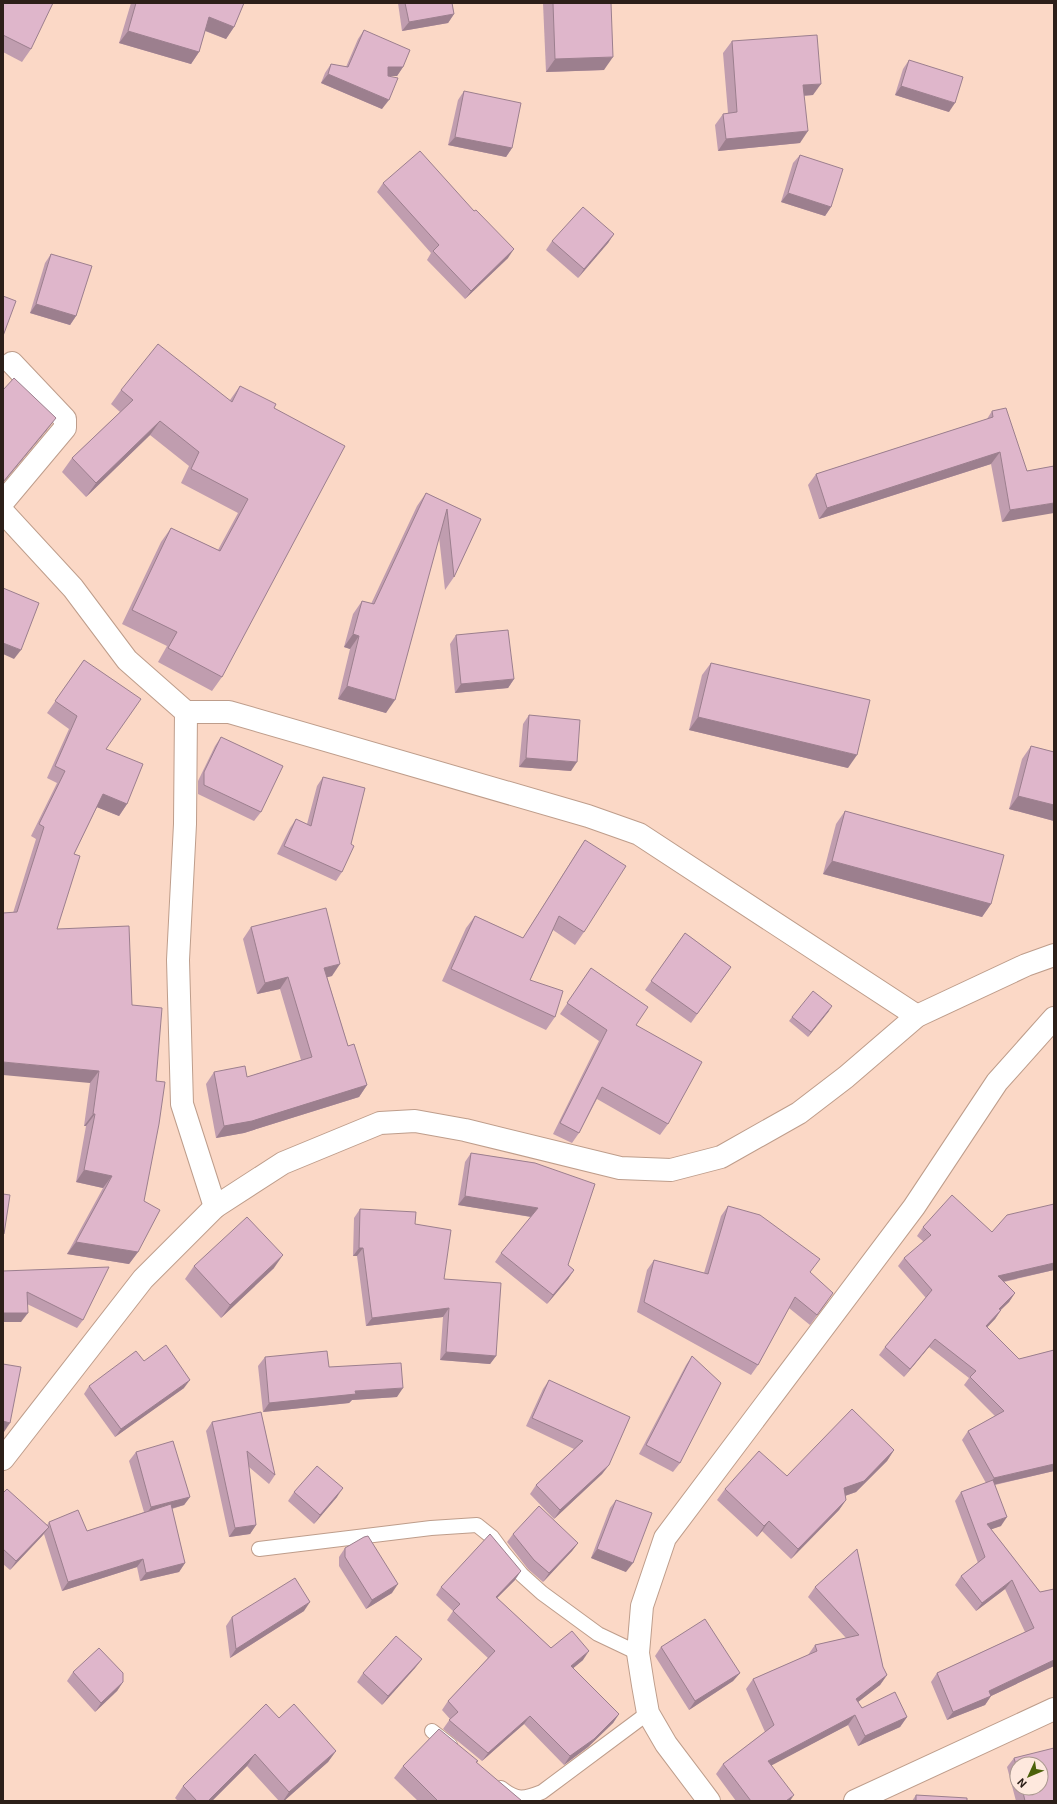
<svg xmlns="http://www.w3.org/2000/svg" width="1057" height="1804" font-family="Roboto,sans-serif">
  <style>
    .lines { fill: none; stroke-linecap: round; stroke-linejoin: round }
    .lane-casing { stroke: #be9d8b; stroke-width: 16 }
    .street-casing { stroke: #be9d8b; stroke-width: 24 }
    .lane { stroke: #fff; stroke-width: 14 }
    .street { stroke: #fff; stroke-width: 22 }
    .wall { fill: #c09daf; fill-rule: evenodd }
    .shaded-wall { fill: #9c7f8e }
    .building { fill: #dfb6cb; stroke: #9c7f8e }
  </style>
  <rect width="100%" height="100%" fill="#fbd8c6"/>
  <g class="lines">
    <defs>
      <g id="lane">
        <polyline points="259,1549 431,1528 477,1525 492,1537 503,1552 522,1575 542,1593 598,1634 638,1653"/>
        <polyline points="432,1731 450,1745"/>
        <path d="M501 1788C517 1801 524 1799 542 1792L648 1713"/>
      </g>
      <g id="street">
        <polyline points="3,502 65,428 65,419 12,363"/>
        <polyline points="3,512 73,588 127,660 186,712 229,712 588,816 639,834 917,1016"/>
        <polyline points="186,712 185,824 178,960 182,1104 215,1207"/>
        <polyline points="3,1459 143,1279 215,1207 283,1163 380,1123 415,1121 465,1130 620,1168 671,1170 721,1157 799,1113 846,1077 917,1016 1026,965 1054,955"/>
        <polyline points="709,1801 666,1744 648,1713 643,1685 638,1653 642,1606 665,1538 914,1207 997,1082 1054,1018"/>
        <polyline points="855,1801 1054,1709"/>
      </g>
    </defs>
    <use href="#lane" class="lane-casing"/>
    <use href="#street" class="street-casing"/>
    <use href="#lane" class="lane"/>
    <use href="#street" class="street"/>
  </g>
  <g class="wall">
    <polygon points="3,3 31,49 22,62 3,52"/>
    <polygon points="131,3 244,3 234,27 226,39 205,31 199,52 191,64 119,43"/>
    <polygon points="398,3 452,3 454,14 448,23 402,31"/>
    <polygon points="543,3 611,3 604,70 546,72"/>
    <polygon points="364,30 403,67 397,76 389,76 382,109 321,83 325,73 331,64 346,67 358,39"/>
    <polygon points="732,41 813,95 804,96 800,143 718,151 715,125 723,114 728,113 723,53"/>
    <polygon points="909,60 949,112 895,95 903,69"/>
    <polygon points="464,91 512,148 506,157 448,145 458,100"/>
    <polygon points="800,155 831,207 825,216 781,202 793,163"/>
    <polygon points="383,183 508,258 465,299 427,260 431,253 377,192"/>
    <polygon points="614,234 608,243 578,278 546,250 552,241"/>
    <polygon points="51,254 76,316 70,325 30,313 45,263"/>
    <polygon points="240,386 274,408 222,677 212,691 158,662 167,646 122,624 161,542 171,528 218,550 238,513 181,483 189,466 150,435 86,497 62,472 72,458 120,412 111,404 121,390 230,400"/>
    <polygon points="992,411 1027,471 1054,466 1002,522 991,464 819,519 808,485 816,474 987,419"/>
    <polygon points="426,493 481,519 454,577 445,590 439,537 386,713 338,699 350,649 344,647 353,614 362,601 371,604 417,506"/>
    <polygon points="456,635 514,679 508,688 455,693 450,644"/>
    <polygon points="84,660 106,749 127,804 119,816 97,807 74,854 57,929 132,1005 144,1201 138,1252 129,1264 67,1254 103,1188 76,1182 86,1126 84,1126 90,1083 13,913 36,839 31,836 57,783 47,778 69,729 47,713"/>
    <polygon points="711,663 848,768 689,730 702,675"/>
    <polygon points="529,715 571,771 519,767 523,724"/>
    <polygon points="221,737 261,812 254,821 198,794 198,781 215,746"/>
    <polygon points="1031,746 1054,752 1054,821 1009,809 1022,759"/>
    <polygon points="323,777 342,872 336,881 277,854 290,828 296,819 307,824 317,786"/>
    <polygon points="845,811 991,904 982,917 823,874 836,824"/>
    <polygon points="585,840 584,932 575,945 553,930 530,980 555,1017 546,1030 442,981 466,928 475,916 523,938 577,852"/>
    <polygon points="251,927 332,976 327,977 348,1046 367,1085 359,1097 244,1133 216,1138 206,1084 214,1072 247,1077 301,1060 280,989 257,994 243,939"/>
    <polygon points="685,933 731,967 691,1023 645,990"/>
    <polygon points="591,968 636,1025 668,1124 660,1135 597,1099 579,1133 572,1143 553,1134 599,1041 560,1014"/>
    <polygon points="829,1011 808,1037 789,1021 792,1017"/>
    <polygon points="471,1153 535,1163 568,1265 574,1270 568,1279 547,1304 495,1262 501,1253 531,1217 458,1205 465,1162"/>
    <polygon points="1054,1204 1054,1270 1004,1282 1015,1293 1009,1302 1001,1310 995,1319 987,1327 1019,1359 1054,1350 1054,1471 995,1485 1001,1526 991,1529 1040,1592 1054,1589 1054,1666 991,1696 985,1705 947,1720 931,1682 937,1673 1025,1632 1005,1589 976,1611 955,1585 961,1576 978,1563 955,1501 961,1492 986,1483 962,1440 968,1431 995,1416 964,1385 969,1378 929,1347 904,1377 879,1355 885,1347 926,1298 898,1266 904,1258 924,1242 917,1236 923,1227 992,1232"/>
    <polygon points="728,1206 810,1273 827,1302 810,1325 789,1308 758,1365 751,1375 637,1312 647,1270 654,1260 704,1273 721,1216"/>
    <polygon points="360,1209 415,1224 444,1279 496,1356 490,1364 440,1360 443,1317 366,1326 357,1256 353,1256 354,1218"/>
    <polygon points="194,1266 274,1268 221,1318 185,1279"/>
    <polygon points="3,1271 83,1320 77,1328 27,1304 21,1322"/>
    <polygon points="692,1356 680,1463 673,1472 639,1454 686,1365"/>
    <polygon points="265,1357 329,1367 397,1397 352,1400 349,1403 263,1412 258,1366"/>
    <polygon points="144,1361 184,1388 115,1437 84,1394 89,1386"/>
    <polygon points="549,1380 609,1465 602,1474 554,1519 530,1494 536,1485 574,1449 526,1426 543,1389"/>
    <polygon points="261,1412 275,1475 269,1484 249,1467 256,1525 250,1534 229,1537 206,1431 212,1422"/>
    <polygon points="894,1450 887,1461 856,1492 845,1496 846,1500 839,1510 791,1559 762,1531 757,1537 717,1500 725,1489 787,1476"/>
    <polygon points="136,1452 190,1497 184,1505 172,1509 185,1563 179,1572 140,1581 137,1567 62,1591 44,1534 10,1570 3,1564 3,1493 47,1525 49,1522 87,1531 144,1512 129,1461"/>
    <polygon points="294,1492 337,1497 314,1524 288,1501"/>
    <polygon points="616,1500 626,1572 591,1558 610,1508"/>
    <polygon points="513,1534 578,1543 572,1551 543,1582 528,1569 507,1542"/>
    <polygon points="345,1548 392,1593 366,1609 339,1566 339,1557"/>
    <polygon points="857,1549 883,1667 887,1675 880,1685 858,1702 862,1708 907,1717 900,1727 858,1746 848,1725 771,1765 790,1801 736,1801 716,1774 723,1764 765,1732 746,1689 753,1679 808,1655 815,1645 846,1638 808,1597 815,1587"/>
    <polygon points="515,1580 497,1598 551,1648 583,1660 573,1668 619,1714 613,1723 588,1747 564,1765 524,1724 482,1761 443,1729 450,1719 442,1710 448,1701 488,1658 447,1620 453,1611 436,1595 441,1587"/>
    <polygon points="304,1611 230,1658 226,1626 232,1617"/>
    <polygon points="661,1647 740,1673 733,1681 689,1710 655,1656"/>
    <polygon points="422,1659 415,1668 382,1705 357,1682 363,1673"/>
    <polygon points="73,1672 123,1682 117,1691 95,1712 67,1681"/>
    <polygon points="279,1718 336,1751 328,1762 284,1801 279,1801 247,1766 212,1801 178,1801 175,1798 183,1786"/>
    <path d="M1014 1758 1054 1801H1016L1007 1767ZM1017 1764 1041 1788H1017Z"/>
    <polygon points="476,1763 522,1801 418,1801 394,1778 403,1766"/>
    <polygon points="916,1795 967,1801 912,1801"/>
  </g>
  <g class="shaded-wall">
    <polygon points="454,14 448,23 402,31 409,22"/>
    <polygon points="209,17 234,27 226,39 201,29"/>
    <polygon points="128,31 199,52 191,64 119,43"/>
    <polygon points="613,57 604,70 546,72 555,59"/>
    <polygon points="388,67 403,67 397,76 382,76"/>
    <polygon points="328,74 389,100 382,109 321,83"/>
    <polygon points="821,84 813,95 795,96 803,85"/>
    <polygon points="901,86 955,103 949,112 895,95"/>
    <polygon points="808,131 800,143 718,151 726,139"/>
    <polygon points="455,137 512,148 506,157 448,145"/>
    <polygon points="788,193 831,207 825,216 781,202"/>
    <polygon points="614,234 608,243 578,278 584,269"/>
    <polygon points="514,249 508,258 465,299 471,291"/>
    <polygon points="36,304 76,316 70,325 30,313"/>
    <polygon points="56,418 47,430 3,483 3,482"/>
    <polygon points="160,421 150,435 86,497 96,483"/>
    <polygon points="1000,452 991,464 819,519 827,508"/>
    <polygon points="1054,503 1054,513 1002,522 1010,510"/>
    <polygon points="353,634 359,636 350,649 344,647"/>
    <polygon points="3,643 21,650 14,659 3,654"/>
    <polygon points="514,679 508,688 455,693 461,684"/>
    <polygon points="347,686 395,700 386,713 338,699"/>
    <polygon points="698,717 857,755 848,768 689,730"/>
    <polygon points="526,758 577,762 571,771 519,767"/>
    <polygon points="103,794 127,804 119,816 94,806"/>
    <polygon points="1018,796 1054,805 1054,821 1009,809"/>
    <polygon points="832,861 991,904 982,917 823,874"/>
    <polygon points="340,964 332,976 316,980 324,968"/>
    <polygon points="288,977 280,989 257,994 265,983"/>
    <polygon points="832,1006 829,1011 808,1037 811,1032"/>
    <polygon points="3,1062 99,1071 90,1083 3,1075"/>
    <polygon points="367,1085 359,1097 244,1133 216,1138 224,1126"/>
    <polygon points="93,1114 95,1114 86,1126 84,1126"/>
    <polygon points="84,1170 112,1176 103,1188 76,1182"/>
    <polygon points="465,1196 538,1208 532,1217 458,1205"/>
    <polygon points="76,1242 138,1252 129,1264 67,1254"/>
    <polygon points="359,1248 363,1248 357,1256 353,1256"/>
    <polygon points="283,1255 274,1268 221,1318 230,1305"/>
    <polygon points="1054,1263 1054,1270 992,1284 998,1276"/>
    <polygon points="574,1270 568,1279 547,1304 553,1295"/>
    <polygon points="1015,1293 1009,1302 993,1317 999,1309"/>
    <polygon points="449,1308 443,1317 366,1326 372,1318"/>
    <polygon points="1001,1310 995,1319 980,1335 986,1326"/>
    <polygon points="3,1313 28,1313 21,1322 3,1322"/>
    <polygon points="935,1339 929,1347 904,1377 910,1369"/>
    <polygon points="446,1352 496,1356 490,1364 440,1360"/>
    <polygon points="190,1380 184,1388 115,1437 121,1429"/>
    <polygon points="403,1388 397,1397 352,1400 349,1403 263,1412 269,1403 355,1391"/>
    <polygon points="3,1421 10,1423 4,1432 3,1431"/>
    <polygon points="894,1450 887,1461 856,1492 836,1499 844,1488"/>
    <polygon points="1054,1464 1054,1471 988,1486 994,1478"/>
    <polygon points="609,1465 602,1474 554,1519 560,1510"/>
    <polygon points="343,1488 337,1497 314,1524 320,1515"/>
    <polygon points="190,1497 184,1505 145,1516 151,1507"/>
    <polygon points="846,1500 839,1510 791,1559 798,1549"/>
    <polygon points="1007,1517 1001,1526 981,1533 987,1524"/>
    <polygon points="769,1521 762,1531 757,1537 764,1526"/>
    <polygon points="256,1525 250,1534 229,1537 235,1528"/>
    <polygon points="49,1527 42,1536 10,1570 16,1561"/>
    <polygon points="578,1543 572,1551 543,1582 549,1573"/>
    <polygon points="597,1549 633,1563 626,1572 591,1558"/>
    <polygon points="143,1559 137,1567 62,1591 68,1582"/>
    <polygon points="185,1563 179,1572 140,1581 146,1573"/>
    <polygon points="521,1571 515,1580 490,1605 496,1597"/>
    <polygon points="1012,1580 1005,1589 976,1611 982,1603"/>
    <polygon points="398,1584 392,1593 366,1609 372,1600"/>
    <polygon points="310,1602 304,1611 230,1658 236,1649"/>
    <polygon points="589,1651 583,1660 565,1675 571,1666"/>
    <polygon points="422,1659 415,1668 382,1705 388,1696"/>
    <polygon points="1054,1660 1054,1666 989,1697 991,1696 985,1705 947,1720 953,1712 989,1691"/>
    <polygon points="740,1673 733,1681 689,1710 695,1701"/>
    <polygon points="887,1675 880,1685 849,1709 856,1699"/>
    <polygon points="123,1682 117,1691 95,1712 101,1703"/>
    <polygon points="619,1714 613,1723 588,1747 564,1765 570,1756"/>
    <polygon points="855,1715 848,1725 761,1771 768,1761"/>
    <polygon points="530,1716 524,1724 482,1761 488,1753"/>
    <polygon points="907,1717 900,1727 858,1746 865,1736"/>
    <polygon points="336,1751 328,1762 284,1801 283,1801 289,1792"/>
    <polygon points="255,1754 247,1766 212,1801 208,1801"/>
    <polygon points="794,1795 790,1801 786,1801"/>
  </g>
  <g class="building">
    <polygon points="3,3 53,3 31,49 3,35"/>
    <polygon points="136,3 244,3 234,27 209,17 199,52 128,31"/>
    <polygon points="405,3 452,3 454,14 409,22"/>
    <polygon points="553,3 611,3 613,57 555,59"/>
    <polygon points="364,30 410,50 403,67 388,67 388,76 398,78 389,100 328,74 331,64 348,67"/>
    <polygon points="817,35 821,84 803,85 808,131 726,139 723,114 737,112 732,41"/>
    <polygon points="909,60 963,77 955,103 901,86"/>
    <polygon points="464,91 521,103 512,148 455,137"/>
    <polygon points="420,151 474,211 476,210 514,249 471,291 433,251 439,245 383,183"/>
    <polygon points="800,155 843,169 831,207 788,193"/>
    <polygon points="583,207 614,234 584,269 552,241"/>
    <polygon points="51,254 92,266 76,316 36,304"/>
    <polygon points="3,296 16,301 3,336"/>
    <polygon points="158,344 232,402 240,386 276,404 274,408 345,446 222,677 168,648 177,632 132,610 171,528 220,551 248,499 191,469 199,452 160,421 96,483 72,458 133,400 121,390"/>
    <polygon points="14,378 56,418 3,482 3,390"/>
    <polygon points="1006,408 1027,471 1054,466 1054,503 1010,510 1000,452 827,508 816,474 993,417 992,411"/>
    <polygon points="426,493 481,519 454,577 447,509 395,700 347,686 359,636 353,634 362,601 374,604"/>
    <polygon points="3,588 39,603 21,650 3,643"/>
    <polygon points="508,630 514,679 461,684 456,635"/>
    <polygon points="84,660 141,699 106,749 143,764 127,804 103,794 74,854 80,856 57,929 129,926 132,1005 162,1008 156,1081 165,1082 159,1124 144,1201 160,1210 138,1252 76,1242 112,1176 84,1170 95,1114 93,1114 99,1071 3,1062 3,913 17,912 44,827 39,824 65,771 55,766 77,716 55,701"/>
    <polygon points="711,663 870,700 857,755 698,717"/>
    <polygon points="529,715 580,720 577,762 526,758"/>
    <polygon points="221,737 283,766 261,812 204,785 204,772"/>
    <polygon points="1031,746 1054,752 1054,805 1018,796"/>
    <polygon points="323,777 365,788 351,844 354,846 342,872 284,846 296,819 311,826"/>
    <polygon points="845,811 1004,855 991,904 832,861"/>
    <polygon points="585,840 626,866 584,932 559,916 530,980 563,991 555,1017 451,969 475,916 523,938"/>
    <polygon points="326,908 340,964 324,968 348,1046 354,1044 367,1085 252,1121 224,1126 214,1072 245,1066 247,1077 312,1057 288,977 265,983 251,927"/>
    <polygon points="685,933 731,967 697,1014 651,981"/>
    <polygon points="591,968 648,1007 636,1025 702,1062 668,1124 602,1087 579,1133 560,1123 607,1030 567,1003"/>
    <polygon points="813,991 832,1006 811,1032 792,1017"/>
    <polygon points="471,1153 535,1163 595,1184 568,1265 574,1270 553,1295 501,1253 538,1208 465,1196"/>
    <polygon points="3,1194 10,1195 4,1234 3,1234"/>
    <polygon points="952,1195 992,1232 1007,1215 1054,1204 1054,1263 998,1276 1015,1293 999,1309 1001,1310 986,1326 1019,1359 1054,1350 1054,1464 994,1478 968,1431 1004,1411 970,1377 976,1371 935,1339 910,1369 885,1347 932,1290 904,1258 931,1235 923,1227"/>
    <polygon points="728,1206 760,1215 820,1259 810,1272 833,1293 817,1315 795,1297 758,1365 644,1302 654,1260 708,1274"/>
    <polygon points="360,1209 416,1212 415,1224 451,1230 444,1279 501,1283 496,1356 446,1352 449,1308 372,1318 363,1248 359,1248"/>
    <polygon points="247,1217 283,1255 230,1305 194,1266"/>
    <polygon points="109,1267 83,1320 27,1292 28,1313 3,1313 3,1271"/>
    <polygon points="166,1345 190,1380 121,1429 89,1386 136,1351 144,1361"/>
    <polygon points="327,1351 329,1367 401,1363 403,1388 355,1391 356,1394 269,1403 265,1357"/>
    <polygon points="692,1356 721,1383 680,1463 646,1445"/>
    <polygon points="3,1364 21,1367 10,1423 3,1421"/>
    <polygon points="549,1380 630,1417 609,1465 560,1510 536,1485 583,1441 532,1418"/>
    <polygon points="852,1409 894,1450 864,1481 844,1488 846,1500 798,1549 769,1521 764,1526 725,1489 759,1451 787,1476"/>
    <polygon points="261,1412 275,1475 247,1451 256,1525 235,1528 212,1422"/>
    <polygon points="173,1441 190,1497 151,1507 136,1452"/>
    <polygon points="317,1466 343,1488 320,1515 294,1492"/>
    <polygon points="993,1480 1007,1517 987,1524 1040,1592 1054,1589 1054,1660 989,1691 991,1696 953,1712 937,1673 1034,1628 1012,1580 982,1603 961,1576 985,1557 961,1492"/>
    <polygon points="7,1489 49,1527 16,1561 3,1549 3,1493"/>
    <polygon points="616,1500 652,1513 633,1563 597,1549"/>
    <polygon points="171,1504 185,1563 146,1573 143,1559 68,1582 49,1522 78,1510 87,1531"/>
    <polygon points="539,1506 578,1543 549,1573 534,1560 513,1534"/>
    <polygon points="490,1534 521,1571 496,1597 551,1648 572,1631 589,1651 571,1666 619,1714 594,1739 570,1756 530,1716 488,1753 449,1720 458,1712 448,1701 495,1651 453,1611 460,1604 441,1587"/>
    <polygon points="368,1536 398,1584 372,1600 345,1557 345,1548 364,1537"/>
    <polygon points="857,1549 883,1667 887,1675 856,1699 862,1708 895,1692 907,1717 865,1736 855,1715 768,1761 794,1795 786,1801 751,1801 723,1764 774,1725 753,1679 817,1651 815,1645 859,1635 815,1587"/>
    <polygon points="295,1578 310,1602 236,1649 232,1617"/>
    <polygon points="705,1619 740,1673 695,1701 661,1647"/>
    <polygon points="396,1636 422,1659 388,1696 363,1673"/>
    <polygon points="99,1648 123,1673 123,1682 101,1703 73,1672"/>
    <polygon points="266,1704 279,1718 294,1704 336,1751 289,1792 255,1754 208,1801 197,1801 183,1786"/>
    <polygon points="439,1729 478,1761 476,1762 522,1801 438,1801 403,1766"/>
    <polygon points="1054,1748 1054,1801 1025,1801 1022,1788 1041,1788 1041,1764 1017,1764 1017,1768 1014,1758"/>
    <polygon points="916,1795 967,1798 967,1801 916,1801"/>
  </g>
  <rect width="1057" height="1804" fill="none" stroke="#2c1f19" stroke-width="8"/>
  <g transform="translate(1029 1776) rotate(226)"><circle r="19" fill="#fee8dd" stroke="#aa988f"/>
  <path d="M0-3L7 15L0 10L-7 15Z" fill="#4c610a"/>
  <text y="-6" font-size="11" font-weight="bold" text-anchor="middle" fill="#2c1f19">N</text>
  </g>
</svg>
